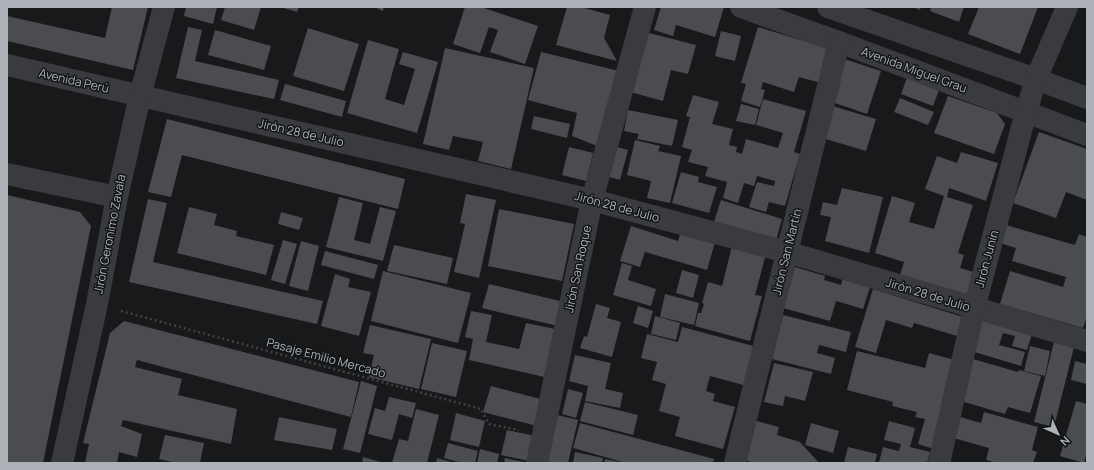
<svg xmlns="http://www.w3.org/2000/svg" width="1094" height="470" font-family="Manrope,sans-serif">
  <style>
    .building { fill: #4a4c4f }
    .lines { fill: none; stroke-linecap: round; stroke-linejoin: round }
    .path { stroke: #404245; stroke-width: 2.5; stroke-dasharray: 2 3; stroke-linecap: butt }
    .minor { stroke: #3a3b3f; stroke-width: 22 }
    .labels { text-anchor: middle; stroke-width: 3; stroke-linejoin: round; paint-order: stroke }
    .street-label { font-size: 12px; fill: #acb2b8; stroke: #131415 }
  </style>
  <rect width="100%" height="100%" fill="#18191a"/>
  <g class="building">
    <polygon points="112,7 148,7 133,70 7,41 7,16 105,38"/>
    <polygon points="186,7 217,7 213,24 184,16"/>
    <polygon points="225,7 261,7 254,30 221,20"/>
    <polygon points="280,7 299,7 297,12"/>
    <polygon points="374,7 384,7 383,11"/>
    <polygon points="465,7 481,7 538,26 525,64 490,52 498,30 489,27 480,53 453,44"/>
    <polygon points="567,7 581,7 610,15 604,38 617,61 556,45"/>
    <polygon points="661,7 724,7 715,37 676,25 673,36 654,30"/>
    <polygon points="912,7 921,7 920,10"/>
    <polygon points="931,7 964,7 959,22 930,11"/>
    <polygon points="979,7 1038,7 1020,54 968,34"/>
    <polygon points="188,27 202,30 195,61 279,80 274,99 176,78"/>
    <polygon points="758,27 831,49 821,83 799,77 794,92 763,82 761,89 765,90 760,107 741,101 746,84 741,83"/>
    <polygon points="308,28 359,44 344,91 293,76"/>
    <polygon points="215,30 271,46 264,70 208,55"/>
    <polygon points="721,31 741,36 735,61 715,56"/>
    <polygon points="645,32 696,45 688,74 671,70 663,101 630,92"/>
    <polygon points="368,40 399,49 385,99 404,105 415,69 399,64 403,52 438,62 417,133 347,113"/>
    <polygon points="445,48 534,68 511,169 478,161 483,142 453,136 449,150 423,144"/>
    <polygon points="541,52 619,71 597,146 572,136 577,113 528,100"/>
    <polygon points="841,58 881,71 867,114 826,100"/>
    <polygon points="910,70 942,82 933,106 901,94"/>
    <polygon points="285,84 346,101 342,117 280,100"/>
    <polygon points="693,95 719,102 712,124 733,129 729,145 737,147 736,152 742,154 746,139 778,148 783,133 756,125 763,99 806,111 794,152 800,154 785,206 769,202 766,212 749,207 757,182 774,186 775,181 757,176 754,186 744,183 738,203 723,198 727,182 705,176 708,167 688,162 692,150 682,147 690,117 686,116"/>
    <polygon points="948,96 997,113 1005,124 994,154 934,133"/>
    <polygon points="900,98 934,112 928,125 894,112"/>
    <polygon points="741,104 759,109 755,125 736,121"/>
    <polygon points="829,105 876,119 866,151 819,137"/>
    <polygon points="628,110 678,120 672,146 637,139 639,134 624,131"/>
    <polygon points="534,116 570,124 567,138 531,129"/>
    <polygon points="167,119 405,179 398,209 182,155 171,197 148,192"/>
    <polygon points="1039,132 1087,149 1087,200 1066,192 1056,218 1013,203"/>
    <polygon points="635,140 660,146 658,151 681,156 670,203 647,198 651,181 627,175"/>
    <polygon points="610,145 628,150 620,180 602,175"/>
    <polygon points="569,147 593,153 586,181 562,175"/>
    <polygon points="961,152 998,163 986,201 949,188 947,197 973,205 958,253 964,255 960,268 977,273 968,303 898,282 904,262 875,253 892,196 915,203 909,222 934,229 944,196 925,189 937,156 957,163"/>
    <polygon points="681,172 699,177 698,182 717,187 709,213 672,203"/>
    <polygon points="842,188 883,197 869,253 825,241 831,217 820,215 823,202 837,205"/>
    <polygon points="466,194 496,200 479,278 454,272 465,224 460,223"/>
    <polygon points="7,195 80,212 91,226 43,463 7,463"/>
    <polygon points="339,197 363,203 354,240 370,244 380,207 396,211 383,261 326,247"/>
    <polygon points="148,199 167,203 153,262 323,301 317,324 129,282"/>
    <polygon points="721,200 782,219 775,244 713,225"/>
    <polygon points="189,207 217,214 214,225 237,231 236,236 274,245 266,275 177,253"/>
    <polygon points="499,209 574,224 562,281 488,266"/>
    <polygon points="281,212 303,218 299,230 278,224"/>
    <polygon points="1006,225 1075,245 1079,234 1087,237 1087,316 1083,328 1000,304 1010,271 1063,287 1066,277 1012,261 1016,248 1000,243"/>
    <polygon points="631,226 678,241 681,231 715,242 707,270 645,252 640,267 620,261"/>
    <polygon points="283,240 297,244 285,284 271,280"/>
    <polygon points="301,241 319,246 308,291 289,286"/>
    <polygon points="394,245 453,258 447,284 387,271"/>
    <polygon points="732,246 766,254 755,295 762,296 750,341 695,326 698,313 701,313 704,304 702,303 708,282 722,286"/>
    <polygon points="325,251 378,265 374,279 321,265"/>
    <polygon points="622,263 632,266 628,280 656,289 651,306 613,295"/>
    <polygon points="795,267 825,276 824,280 841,285 844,275 871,284 863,309 836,301 830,321 783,308"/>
    <polygon points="682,270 699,275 693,298 676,293"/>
    <polygon points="383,271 471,293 458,343 371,321"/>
    <polygon points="335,274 350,279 348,287 371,292 359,336 321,326"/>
    <polygon points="489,284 564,302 558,326 482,308"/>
    <polygon points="873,289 963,317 957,336 914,323 912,328 886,320 876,353 855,347"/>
    <polygon points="665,294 699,303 694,325 660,317"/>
    <polygon points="596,304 610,308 607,318 621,322 612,357 580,348 584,336 587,337"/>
    <polygon points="638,306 653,311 648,328 633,323"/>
    <polygon points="471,311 492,315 486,342 519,349 526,323 560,330 549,378 469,360 473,339 465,337"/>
    <polygon points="783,315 851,332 846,352 819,345 817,353 835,358 831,374 772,359"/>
    <polygon points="655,316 680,323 676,340 651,334"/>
    <polygon points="981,320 1034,327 1027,350 1012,346 1015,336 1003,333 999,345 1025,352 1021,366 971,351"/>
    <polygon points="124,321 359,382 351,417 137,360 135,367 182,379 178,395 237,409 231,444 123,420 121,426 142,434 137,457 119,452 117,463 85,463 89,444 83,443 110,333"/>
    <polygon points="370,325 431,339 419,389 369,377 374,355 363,353"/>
    <polygon points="682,327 757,347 747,386 710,376 706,391 715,394 713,401 735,407 723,449 675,436 680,417 659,411 666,384 652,380 657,362 641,358 647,334 678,342"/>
    <polygon points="1056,334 1076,339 1054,427 1034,422"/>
    <polygon points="432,343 467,351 456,397 421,389"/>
    <polygon points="1030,346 1050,351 1045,376 1024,371"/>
    <polygon points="857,351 925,368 929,353 958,361 934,449 918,444 925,419 915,417 917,412 892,406 893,402 847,390"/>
    <polygon points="575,355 611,363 605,389 623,393 620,408 585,401 588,386 569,381"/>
    <polygon points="973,359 1018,372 1019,370 1041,376 1030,413 1008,407 1005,414 961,401"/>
    <polygon points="1075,361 1087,364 1087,384 1071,380"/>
    <polygon points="774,363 813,372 805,401 785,396 783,406 764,402"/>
    <polygon points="361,381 377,386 360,453 343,449"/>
    <polygon points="491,386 544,400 537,426 483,412"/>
    <polygon points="568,389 583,393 576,418 562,414"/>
    <polygon points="389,397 416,403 412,418 399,414 392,440 368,434 375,408 385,411"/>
    <polygon points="1076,401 1087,404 1087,452 1084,463 1060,456"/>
    <polygon points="585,402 638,415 633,435 580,421"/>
    <polygon points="416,409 439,415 427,463 392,463 399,439 408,441"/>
    <polygon points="984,412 1038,427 1032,450 1037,452 1033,463 997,463 986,460 989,448 950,437 957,416 981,423"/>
    <polygon points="456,413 485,421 479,447 450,440"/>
    <polygon points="557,415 578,420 568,463 552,463 546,461"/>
    <polygon points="279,417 337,429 332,450 274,440"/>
    <polygon points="753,420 779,427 777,435 800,442 819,463 754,463 741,459"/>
    <polygon points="889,421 915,428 910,447 930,452 927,463 884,463 879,462 883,447 899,451 901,444 884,440"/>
    <polygon points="580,423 714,459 713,463 626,463 573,448"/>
    <polygon points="811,423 839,431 833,453 805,445"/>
    <polygon points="507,430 535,436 529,461 501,455"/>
    <polygon points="165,435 204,443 200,463 176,463 159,459"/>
    <polygon points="448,443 478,451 475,463 462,463 444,458"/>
    <polygon points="848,447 877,454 875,463 844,463"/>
    <polygon points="480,449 499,454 497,463 477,463"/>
    <polygon points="575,452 603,458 602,463 573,463"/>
    <polygon points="363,457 384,463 362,463"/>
    <polygon points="437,458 455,463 436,463"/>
    <polygon points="505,458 524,462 524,463 504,463"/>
    <polygon points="605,459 620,462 620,463 604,463"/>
  </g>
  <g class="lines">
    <polyline class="path" points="121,311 481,409 489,424 519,430"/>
    <g class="minor">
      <polyline points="741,7 839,42 1087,135"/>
      <polyline points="828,7 1036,79 1087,98"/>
      <polyline points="7,65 592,200 787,252 1087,341"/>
      <polyline points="7,174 117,197"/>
      <polyline points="62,463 97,304 117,197 140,96 164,7"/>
      <polyline points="537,463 592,200 645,7"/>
      <polyline points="735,463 839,42"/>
      <polyline points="939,463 974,309 1026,112 1036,79 1067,7"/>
    </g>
  </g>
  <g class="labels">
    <g class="street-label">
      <text transform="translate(914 70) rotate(20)" y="4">Avenida Miguel Grau</text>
      <text transform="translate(74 81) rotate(13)" y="4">Avenida Perú</text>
      <text transform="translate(301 133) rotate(13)" y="4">Jirón 28 de Julio</text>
      <text transform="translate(617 207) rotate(15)" y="4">Jirón 28 de Julio</text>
      <text transform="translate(110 234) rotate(-79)" y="4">Jirón Geronimo Zavala</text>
      <text transform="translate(787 252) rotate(-76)" y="4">Jirón San Martín</text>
      <text transform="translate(987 259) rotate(-75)" y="4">Jirón Junín</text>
      <text transform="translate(578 269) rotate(-78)" y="4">Jirón San Roque</text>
      <text transform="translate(928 295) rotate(17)" y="4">Jirón 28 de Julio</text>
      <text transform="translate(326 358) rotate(15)" y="4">Pasaje Emilio Mercado</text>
    </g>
  </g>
  <rect width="1094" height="470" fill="none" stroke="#acb2b8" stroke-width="16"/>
  <g transform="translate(1058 434) rotate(135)" stroke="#131415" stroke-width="3" paint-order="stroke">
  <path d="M0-3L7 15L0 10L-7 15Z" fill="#acb2b8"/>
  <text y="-6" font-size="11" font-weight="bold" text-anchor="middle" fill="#acb2b8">N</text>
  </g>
</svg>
